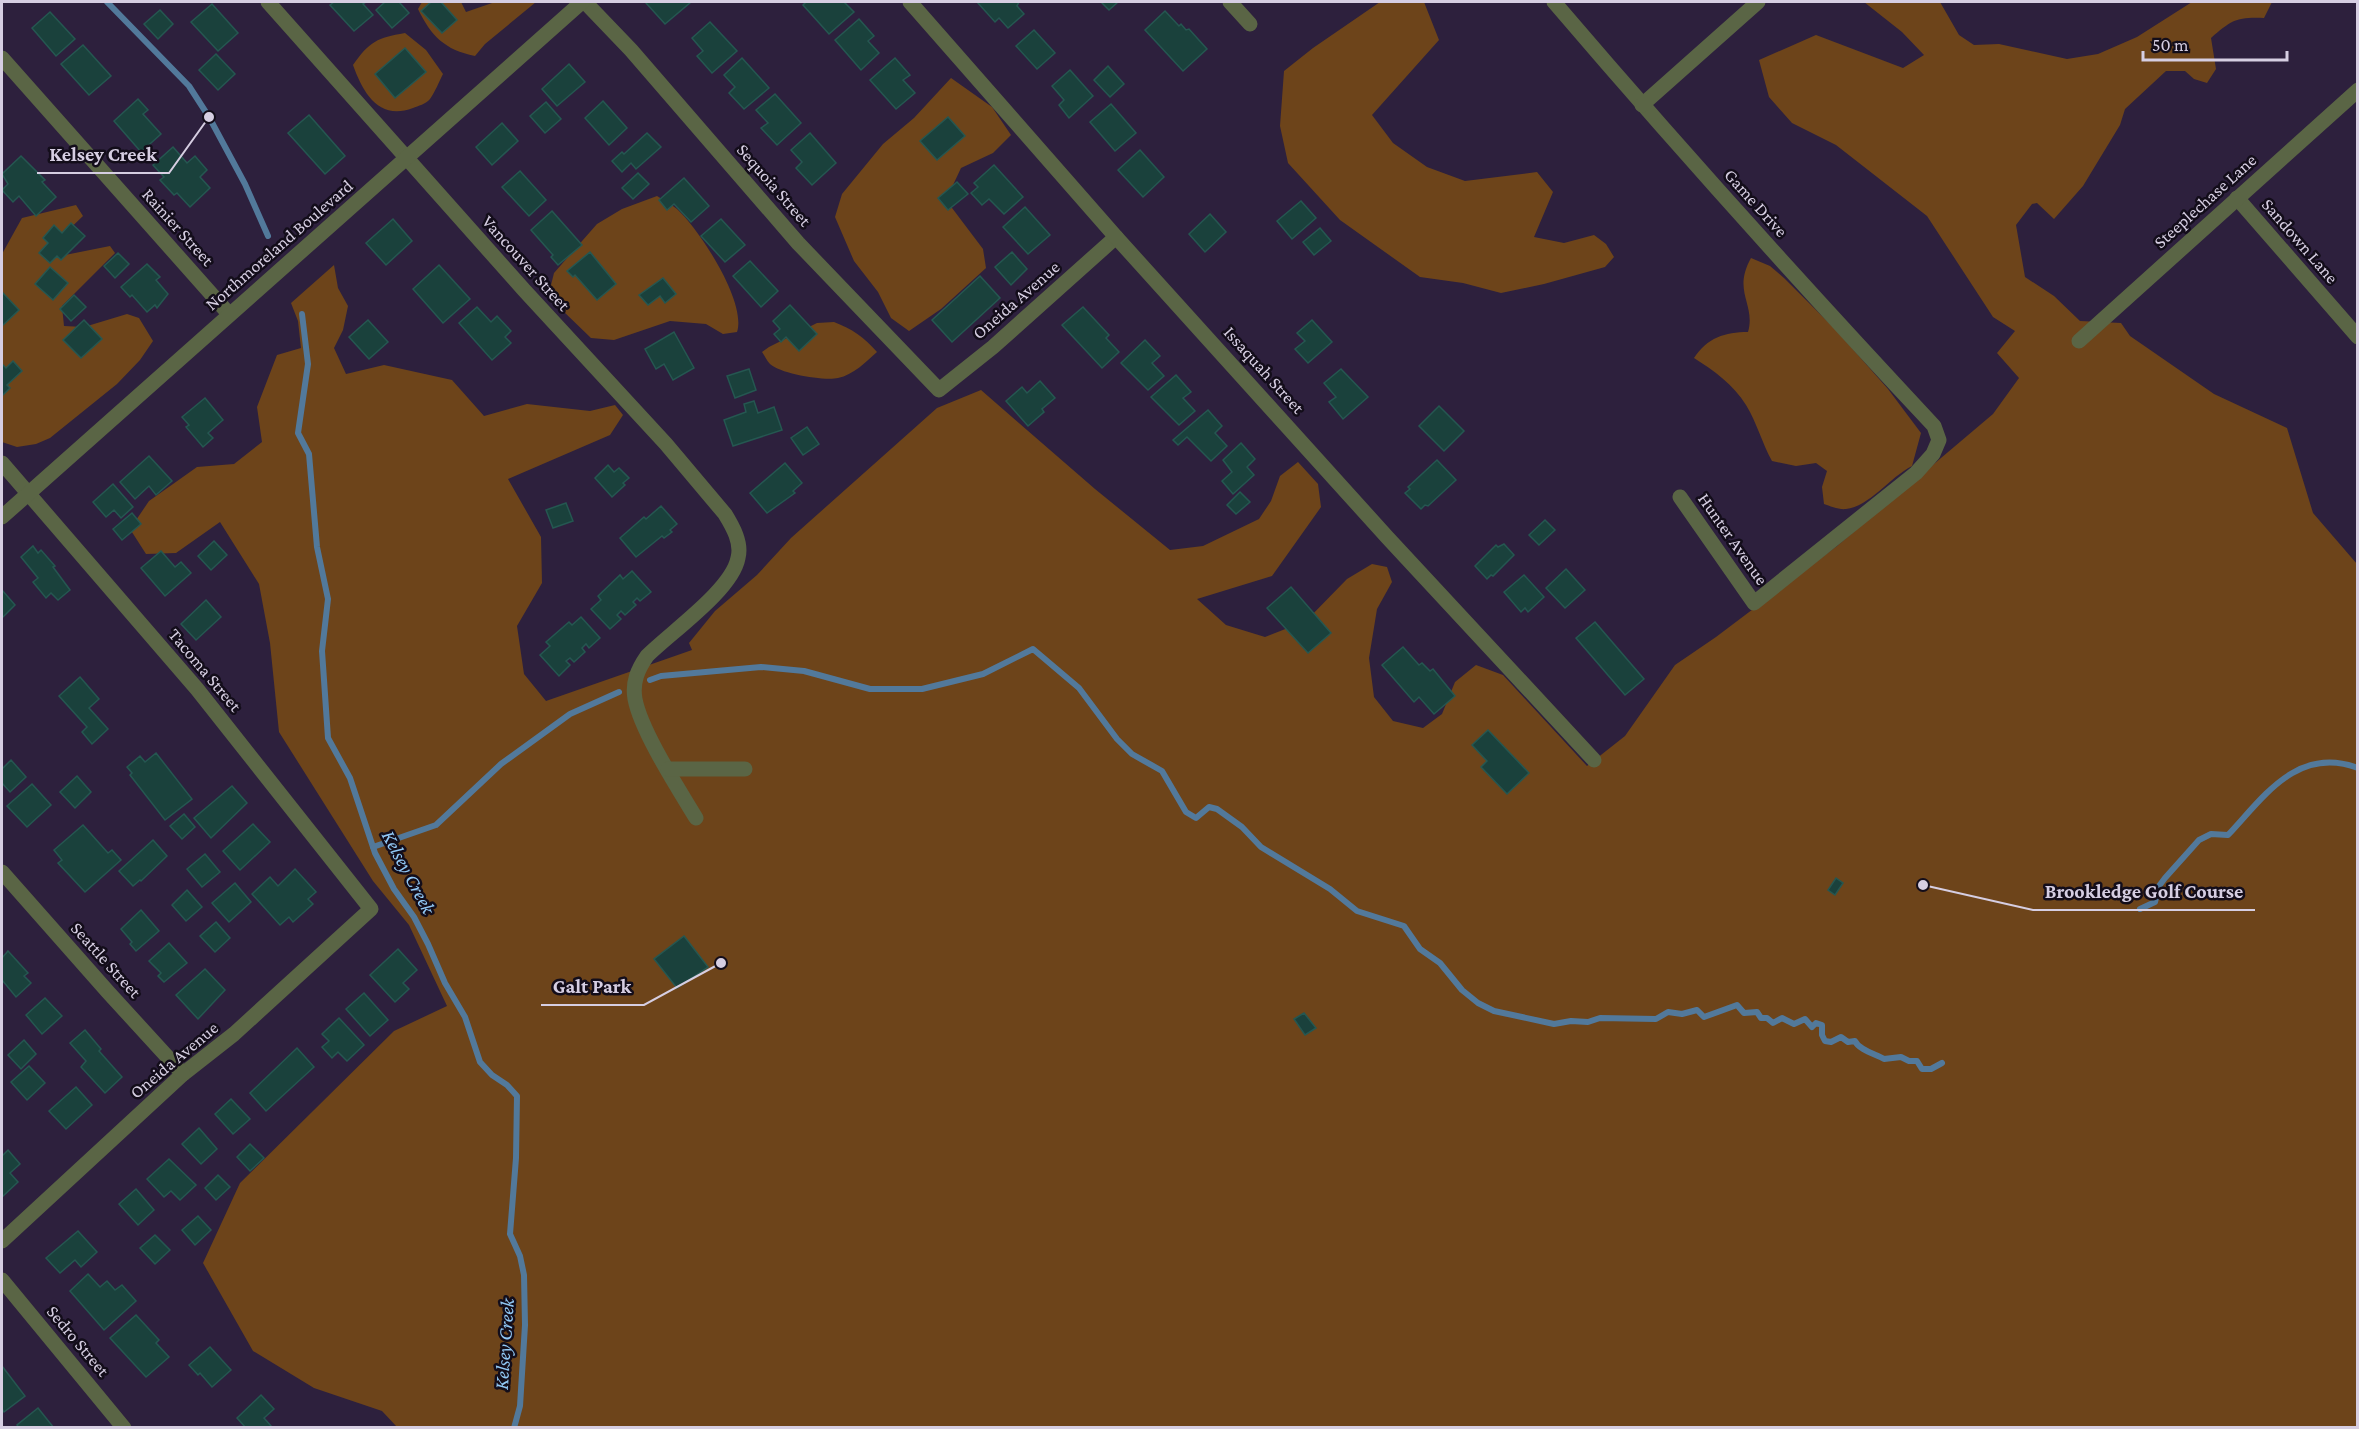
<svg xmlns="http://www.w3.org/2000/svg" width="2359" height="1429" font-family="'Crimson Pro',serif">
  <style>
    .green { fill: #6d441a }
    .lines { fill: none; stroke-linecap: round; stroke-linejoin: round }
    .stream { stroke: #52799b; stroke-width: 6 }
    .building { fill: #1a413c; stroke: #255751; stroke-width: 1.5 }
    .minor { stroke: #5a6545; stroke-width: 15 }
    .labels { text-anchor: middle; stroke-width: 5; stroke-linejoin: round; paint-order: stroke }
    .street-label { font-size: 18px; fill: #d6cee2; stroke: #130d1a }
    .water-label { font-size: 20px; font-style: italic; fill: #91c8f5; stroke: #130d1a }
    .leader { fill: none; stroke: #d6cee2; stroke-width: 2 }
    .callout-dot { fill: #d6cee2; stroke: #130d1a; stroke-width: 2 }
    .callout-label { font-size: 20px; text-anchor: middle; font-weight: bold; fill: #d6cee2; stroke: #130d1a; stroke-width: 5; stroke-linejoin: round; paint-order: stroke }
  </style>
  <rect width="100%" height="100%" fill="#2d203d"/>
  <g class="green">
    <path d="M422 2H461L466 12 495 2H536L485 44 475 56C445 50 431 36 418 9Z"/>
    <polygon points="1380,2 1424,2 1439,40 1372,115 1393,143 1427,167 1465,181 1537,172 1553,192 1534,237 1564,243 1594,235 1606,244 1614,257 1605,267 1544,284 1501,293 1463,283 1420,277 1340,220 1288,163 1280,126 1284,71 1313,48"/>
    <path d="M1864 2H1940L1959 35 1974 45 1999 44 2067 59 2098 54 2137 37 2192 2H2272L2264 18C2236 17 2232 20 2211 38L2216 69 2207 83 2194 79 2185 71H2166L2125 109 2120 125 2083 186 2054 219 2037 203 2032 204 2016 225 2025 277 2054 296 2080 321 2121 323 2130 336 2214 394 2287 428 2313 513 2357 564V1427H397L382 1411 314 1388 253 1351 203 1263 240 1183 394 1031 447 1006 409 925 373 881 279 732 270 643 259 584 220 522 176 553 146 554 130 529 149 501 197 467 234 464 262 442 257 407 277 355 301 348 298 321 291 303 334 265 338 288 348 306 343 330 334 348 346 374 384 365 452 380 484 416 527 404 590 411 615 405 623 415 610 435 508 479 541 537 542 583 517 626 524 674 546 701 692 650 689 643 715 611 757 575 791 538 937 408 981 390 1095 489 1170 550 1203 546 1259 519 1271 501 1280 476 1298 462 1318 484 1321 507 1272 576 1197 599 1226 625 1265 637 1306 621 1347 579 1372 564 1387 567 1392 582 1377 609 1369 658 1374 697 1393 721 1423 728 1442 714 1455 682 1476 665 1503 675 1587 766 1625 736 1675 665 1716 637 1837 546 1993 414 2019 378 1997 353 2015 331 1993 317 1927 216 1836 145 1792 123 1769 97 1759 60 1816 35 1903 68 1924 55 1902 32Z"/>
    <path d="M405 33 426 50 443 74C439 82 435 92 430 99 426 104 418 106 413 108 379 121 363 93 353 65 370 41 377 38 405 33Z"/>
    <polygon points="951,78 992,107 1011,135 993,153 961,168 946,200 983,249 986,268 941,309 909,331 891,318 878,292 854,261 835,217 842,194 883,144 914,118"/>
    <path d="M657 196C663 200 671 204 677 209 699 229 747 302 737 332L723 334 706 324 670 321 614 340 591 338 562 310 549 293 554 273 597 224 622 209Z"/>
    <polygon points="76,205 83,216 58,240 65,255 110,246 115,253 62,306 64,326 84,327 127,314 139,318 153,341 140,360 117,384 50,438 36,444 17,447 2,442 2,254 22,218"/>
    <path d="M1751 258 1770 266 1784 278 1835 329 1888 389 1921 433 1912 466C1890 477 1869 507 1846 509 1839 510 1830 506 1824 504L1822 487 1827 471 1816 463 1796 466 1772 461C1762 443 1757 423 1746 405 1734 385 1713 370 1694 358 1707 338 1725 332 1748 332 1756 304 1732 292 1751 258Z"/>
    <path d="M834 322C852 329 864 337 877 352 866 362 853 375 838 378 824 381 781 374 770 364 767 361 765 356 762 352L769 347 817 323Z"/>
  </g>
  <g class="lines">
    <g class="stream">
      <polyline points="107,2 189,86 209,117 245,184 268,236"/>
      <polyline points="302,314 308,364 298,433 309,454 317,547 328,599 322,651 328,738 350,778 375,853 394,889 414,917 428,944 445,983 465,1017 480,1062 492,1075 507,1085 517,1096 516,1158 510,1234 520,1256 524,1275 525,1325 520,1406 514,1428"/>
      <path d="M650 680 661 676 761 667 804 671 870 689H922L983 674 1033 649 1079 688 1117 739 1132 754 1162 771 1186 812 1196 818 1209 807 1217 809 1242 827 1261 847 1330 889 1357 911 1404 926 1420 949 1440 963 1462 990 1478 1003 1494 1011 1554 1024 1571 1021 1588 1022 1600 1018 1656 1019 1668 1012 1682 1014 1697 1010 1704 1017 1737 1005 1744 1013 1757 1012 1761 1018H1767L1773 1023 1782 1018 1794 1024 1805 1019 1812 1027 1816 1023 1822 1025V1035L1825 1041 1831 1042 1841 1037 1848 1042 1855 1041C1859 1050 1875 1054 1884 1059L1901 1057 1909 1061H1917L1922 1069H1931L1942 1063"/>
      <polyline points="373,847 436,825 501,764 570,714 619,692"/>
      <path d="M2140 909 2155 902 2159 886 2165 878 2199 840 2211 834 2228 835C2263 798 2297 745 2358 768"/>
    </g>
  </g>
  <g class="building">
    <polygon points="334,2 366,2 363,4 373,15 354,31 330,5"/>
    <polygon points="385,2 399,2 409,13 392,28 376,10"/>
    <polygon points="431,2 441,2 457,20 442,33 421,11"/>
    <polygon points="647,2 691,2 665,24 646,3"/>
    <polygon points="806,2 844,2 854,12 829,34 803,5"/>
    <polygon points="977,2 1019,2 1017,6 1024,14 1008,28 999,18 995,22"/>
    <polygon points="1101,2 1118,2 1109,10"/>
    <polygon points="212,4 238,33 218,51 191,22"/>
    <polygon points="160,10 173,24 158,39 144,24"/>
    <polygon points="1165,11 1179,26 1181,24 1186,30 1189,29 1207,49 1183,71 1145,30"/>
    <polygon points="50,12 75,39 56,56 32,28"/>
    <polygon points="859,19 874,36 868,41 879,53 861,70 835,40"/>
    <polygon points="710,22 737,51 712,73 697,56 703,51 692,38"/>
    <polygon points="1034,30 1055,53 1037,69 1016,46"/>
    <polygon points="83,45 111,76 89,95 61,64"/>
    <polygon points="405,48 426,72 395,98 375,74"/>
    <polygon points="216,54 235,74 218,90 199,70"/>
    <polygon points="742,58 769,88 744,109 729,93 735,87 724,75"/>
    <polygon points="895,58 910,75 903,80 915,93 896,109 870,80"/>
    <polygon points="569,64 585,82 557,106 542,89"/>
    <polygon points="1108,66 1124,84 1110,97 1094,80"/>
    <polygon points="1070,70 1093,96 1069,118 1059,105 1064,100 1052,86"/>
    <polygon points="775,94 801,123 777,145 761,128 768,123 756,110"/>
    <polygon points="138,99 148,110 143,114 161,134 141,152 114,121"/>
    <polygon points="603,101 627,128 609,145 585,118"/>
    <polygon points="546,102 561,119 545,133 530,116"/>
    <polygon points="1111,104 1136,133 1115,151 1090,122"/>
    <polygon points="309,115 345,156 325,174 288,133"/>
    <polygon points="948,117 965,136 937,160 920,141"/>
    <polygon points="502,123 518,141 492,165 476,147"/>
    <polygon points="647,133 661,147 636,169 631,163 622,172 612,161 622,152 624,154"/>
    <polygon points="810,133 836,163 812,185 796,168 802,162 791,150"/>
    <polygon points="173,147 187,163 195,156 207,170 200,177 210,188 190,207 177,193 174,195 160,180 164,177 153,165"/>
    <polygon points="1140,150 1164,177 1143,197 1118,170"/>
    <polygon points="21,156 45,180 42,182 56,197 36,216 19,196 13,202 2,190 8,184 2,174"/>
    <polygon points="994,165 1023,197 1004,214 989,199 982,205 971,193 978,187 974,183"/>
    <polygon points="520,171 546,200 529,216 502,187"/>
    <polygon points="638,173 649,184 633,199 622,188"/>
    <polygon points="684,178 709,206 691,222 674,204 667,210 659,200"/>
    <polygon points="957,182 968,194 948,210 938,198"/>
    <polygon points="1301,201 1316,218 1292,239 1277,221"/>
    <polygon points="1025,207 1050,235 1028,254 1003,227"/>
    <polygon points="552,211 582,245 558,265 551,257 553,255 531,230"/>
    <polygon points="1210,214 1226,232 1205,252 1189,234"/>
    <polygon points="393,219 412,241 386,265 366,243"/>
    <polygon points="721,219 745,245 725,262 701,236"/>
    <polygon points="71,223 85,236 61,260 57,256 50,263 39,253 48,243 43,238 54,225 62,233"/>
    <polygon points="1320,228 1331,241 1314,255 1303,242"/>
    <polygon points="590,252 616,284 597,300 575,275 573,277 567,271"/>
    <polygon points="1012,252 1027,269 1011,285 995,267"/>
    <polygon points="118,253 129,264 115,278 104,266"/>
    <polygon points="750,261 778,291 761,307 733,276"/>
    <polygon points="147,264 160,277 156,280 168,294 157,308 155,305 147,312 132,295 130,297 121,287"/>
    <polygon points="439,265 470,299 443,323 413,289"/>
    <polygon points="50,267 68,283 53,300 35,284"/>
    <polygon points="980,276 1000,298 952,342 932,320"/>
    <polygon points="663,278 676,294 665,303 660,296 648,305 639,295"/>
    <polygon points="3,293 19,310 2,326 2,295"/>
    <polygon points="74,295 86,307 71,321 60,309"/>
    <polygon points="790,305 817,334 799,351 786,337 781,342 774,334 780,329 773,321"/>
    <polygon points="477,307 491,322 497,316 511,331 505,337 511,343 492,360 459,323"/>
    <polygon points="1083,307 1109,335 1106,338 1119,352 1102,368 1062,325"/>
    <polygon points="84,320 102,339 81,358 63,340"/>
    <polygon points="368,320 388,342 369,359 349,337"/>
    <polygon points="1312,320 1332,342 1308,363 1295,349 1305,341 1297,333"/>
    <polygon points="674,332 694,368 673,380 664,364 656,369 645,349"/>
    <polygon points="1145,340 1160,356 1152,363 1164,376 1148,390 1121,363"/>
    <polygon points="13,361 22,371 7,385 10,388 2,396 2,364 6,368"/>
    <polygon points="749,369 756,390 735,398 727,376"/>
    <polygon points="1341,369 1368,397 1343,419 1329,402 1336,397 1324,383"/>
    <polygon points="1176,375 1191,392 1183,398 1195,411 1179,425 1151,397"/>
    <polygon points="1040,381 1055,398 1042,409 1044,412 1028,426 1006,401 1022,387 1027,393"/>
    <polygon points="205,398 223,420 208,433 213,438 203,447 186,427 189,425 182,417"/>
    <polygon points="754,401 758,413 774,407 782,430 733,446 724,420 746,412 744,404"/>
    <polygon points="1439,406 1464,431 1444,451 1419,426"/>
    <polygon points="1208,410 1222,426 1215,433 1227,446 1211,461 1187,437 1178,445 1173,440"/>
    <polygon points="807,427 819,444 803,455 791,438"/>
    <polygon points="1241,443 1255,459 1247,467 1254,475 1233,494 1222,481 1232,472 1223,460"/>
    <polygon points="149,456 172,481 156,495 149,486 135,499 120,482"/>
    <polygon points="1437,460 1456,480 1428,506 1425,505 1421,509 1405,493 1410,489 1408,487"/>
    <polygon points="785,463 802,483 793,491 795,493 767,513 750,493"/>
    <polygon points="608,465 614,472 619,468 629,478 623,483 625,485 612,497 595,478"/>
    <polygon points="113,484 133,507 121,518 114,510 106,517 93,502"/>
    <polygon points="1240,492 1250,502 1236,514 1227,505"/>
    <polygon points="566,503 573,521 553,528 546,510"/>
    <polygon points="661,506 677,524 670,530 672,532 664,538 662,536 636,557 620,538 644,517 646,519"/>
    <polygon points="132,513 141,524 122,540 113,529"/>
    <polygon points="1545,520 1555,530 1539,545 1529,535"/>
    <polygon points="214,541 227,555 211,570 198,556"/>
    <polygon points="1504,544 1514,555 1493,576 1491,575 1487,579 1475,566 1496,545 1498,547"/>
    <polygon points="33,546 38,553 41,550 55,566 53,567 70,590 58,600 51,593 46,598 33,582 38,578 21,557"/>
    <polygon points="161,551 175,567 181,562 191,573 165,596 141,568"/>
    <polygon points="1566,569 1585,590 1565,608 1546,588"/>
    <polygon points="632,571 651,592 640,601 637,598 633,602 636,605 625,615 621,611 617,615 621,619 610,629 591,609 601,600 598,596 620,575 623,579"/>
    <polygon points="1524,575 1544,597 1528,612 1525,608 1521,612 1504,592"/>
    <polygon points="1291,587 1331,633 1308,653 1267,608"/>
    <polygon points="2,590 15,605 2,618"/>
    <polygon points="206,600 221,617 196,640 181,624"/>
    <polygon points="581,617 600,638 589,648 586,644 582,648 585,652 574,662 570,658 566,661 570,665 559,676 540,655 550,646 546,642 569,622 572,625"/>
    <polygon points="1595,622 1644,679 1625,695 1576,638"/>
    <polygon points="1403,647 1419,665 1422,663 1430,671 1433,669 1455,696 1434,714 1419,697 1414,702 1382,665"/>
    <polygon points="80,677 99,699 89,708 108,729 92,744 82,732 87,727 59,696"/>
    <polygon points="1488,730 1529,773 1507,794 1481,767 1487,761 1472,745"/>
    <polygon points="156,753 192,799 165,820 130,775 132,773 127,767 140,756 145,762"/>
    <polygon points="11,760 26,777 10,792 2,783 2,769"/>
    <polygon points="77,776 91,792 75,808 60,792"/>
    <polygon points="32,784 51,805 27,827 7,806"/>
    <polygon points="232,786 247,803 211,838 194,818"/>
    <polygon points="184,814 195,827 182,839 170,826"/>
    <polygon points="253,824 270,842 240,870 223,851"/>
    <polygon points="83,825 108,853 112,850 121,860 85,892 58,863 62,860 54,850"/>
    <polygon points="153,840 167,856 141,881 140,880 133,886 119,871"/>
    <polygon points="205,854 220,872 202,887 187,869"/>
    <polygon points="295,869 316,892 308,899 313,904 293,922 289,917 280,925 252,894 270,877 278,886"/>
    <polygon points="1836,878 1843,883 1835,895 1828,890"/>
    <polygon points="235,883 251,902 229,922 212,903"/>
    <polygon points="187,890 202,907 186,921 172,905"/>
    <polygon points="141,910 159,931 136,951 130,944 132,942 121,929"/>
    <polygon points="216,922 230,938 215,952 200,936"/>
    <polygon points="684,936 708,967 677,988 654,959"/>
    <polygon points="169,943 187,963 164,982 158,976 161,973 149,961"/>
    <polygon points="398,949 417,970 403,983 409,989 395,1002 370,975"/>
    <polygon points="8,951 28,973 24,976 31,983 16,997 2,980 2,958"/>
    <polygon points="205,969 225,990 198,1019 176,995"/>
    <polygon points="364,993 388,1020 370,1036 346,1009"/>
    <polygon points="45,998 62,1016 42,1034 26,1015"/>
    <polygon points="1304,1013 1316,1028 1305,1035 1294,1019"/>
    <polygon points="339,1018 364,1045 347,1061 338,1052 332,1058 322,1047 329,1041 322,1034"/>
    <polygon points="85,1030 101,1049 99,1051 122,1077 105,1093 81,1067 86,1061 70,1043"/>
    <polygon points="24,1040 36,1054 21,1069 8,1055"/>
    <polygon points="297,1048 314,1067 266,1111 250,1093"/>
    <polygon points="29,1066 45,1083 27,1100 11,1082"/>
    <polygon points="76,1087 92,1105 66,1129 49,1111"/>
    <polygon points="231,1099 250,1119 233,1134 215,1114"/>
    <polygon points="199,1128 217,1149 201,1164 182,1144"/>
    <polygon points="250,1144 264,1158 250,1171 237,1157"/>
    <polygon points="8,1150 20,1164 10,1173 18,1182 2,1197 2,1156"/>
    <polygon points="169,1159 196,1185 180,1200 171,1191 164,1197 147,1179"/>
    <polygon points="218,1175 230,1187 216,1200 205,1188"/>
    <polygon points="136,1189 154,1210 138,1225 119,1204"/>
    <polygon points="198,1216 211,1230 195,1245 182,1230"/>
    <polygon points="78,1231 97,1252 81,1267 75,1260 60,1273 46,1258"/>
    <polygon points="155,1235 170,1250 155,1264 140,1248"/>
    <polygon points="88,1274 100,1287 107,1281 115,1290 122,1285 136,1301 104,1330 70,1291"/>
    <polygon points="136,1315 159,1340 156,1343 169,1357 146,1377 110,1338"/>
    <polygon points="210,1347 231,1370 212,1387 200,1373 198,1375 189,1365"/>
    <polygon points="2,1366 25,1396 4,1412 2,1409"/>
    <polygon points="261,1395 274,1409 264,1418 272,1427 246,1428 237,1418"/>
    <polygon points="38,1408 54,1428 19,1428 17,1425"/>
  </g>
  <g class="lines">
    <g class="minor">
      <path d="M268 2 524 290 666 444 725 514C733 527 742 543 738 558 732 590 671 632 647 656 638 669 632 682 635 699 641 731 678 788 696 818"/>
      <polyline points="585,2 631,50 798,243 939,390 993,347 1116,237"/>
      <polyline points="910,2 1116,237 1387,537 1594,760"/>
      <polyline points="1230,2 1250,24"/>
      <path d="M1554 2C1677 146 1804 287 1934 426L1939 440 1933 454 1916 473 1754 603 1680 497"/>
      <polyline points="2,58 229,314"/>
      <polyline points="1642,105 1758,2"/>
      <polyline points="2237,198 2358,337"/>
      <polyline points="2079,341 2358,90"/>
      <polyline points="2,463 197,689 371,909 234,1034 183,1074 2,1241"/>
      <polyline points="2,517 582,2"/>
      <polyline points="668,769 745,769"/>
      <polyline points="2,872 108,992 183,1074"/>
      <polyline points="2,1280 124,1428"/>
    </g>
  </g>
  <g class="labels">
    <g class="street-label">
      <text transform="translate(774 185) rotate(49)" y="6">Sequoia Street</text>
      <text transform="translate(2205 201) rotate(-42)" y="6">Steeplechase Lane</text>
      <text transform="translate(1756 203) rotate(48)" y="6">Game Drive</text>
      <text transform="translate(178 227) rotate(48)" y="6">Rainier Street</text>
      <text transform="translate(2300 241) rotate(49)" y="6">Sandown Lane</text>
      <text transform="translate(279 245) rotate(-41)" y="6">Northmoreland Boulevard</text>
      <text transform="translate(526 263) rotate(48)" y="6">Vancouver Street</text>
      <text transform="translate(1016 300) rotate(-41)" y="6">Oneida Avenue</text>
      <text transform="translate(1264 370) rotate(48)" y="6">Issaquah Street</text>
      <text transform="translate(1733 539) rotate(55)" y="6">Hunter Avenue</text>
      <text transform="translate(205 670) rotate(50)" y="6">Tacoma Street</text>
      <text transform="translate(106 960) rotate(48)" y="6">Seattle Street</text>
      <text transform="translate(174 1060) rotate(-40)" y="6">Oneida Avenue</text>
      <text transform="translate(78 1341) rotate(50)" y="6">Sedro Street</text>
    </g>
    <g class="water-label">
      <text transform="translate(409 872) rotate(62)" y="7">Kelsey Creek</text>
      <text transform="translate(504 1344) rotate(-86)" y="7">Kelsey Creek</text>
    </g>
  </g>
  <path class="leader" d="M209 117L169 173H37M1923 885L2033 910H2255M721 963L644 1005H541"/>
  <g class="callout-dot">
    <circle cx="209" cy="117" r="6"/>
    <circle cx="1923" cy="885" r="6"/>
    <circle cx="721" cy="963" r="6"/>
  </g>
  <g class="callout-label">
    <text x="103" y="161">Kelsey Creek</text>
    <text x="2144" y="898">Brookledge Golf Course</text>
    <text x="592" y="993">Galt Park</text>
  </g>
  <rect width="2359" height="1429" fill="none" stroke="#d6cee2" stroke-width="6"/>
  <path d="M2143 51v9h144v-9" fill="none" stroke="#d6cee2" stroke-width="3"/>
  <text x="2152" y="51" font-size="18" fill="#d6cee2" stroke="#130d1a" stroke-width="4.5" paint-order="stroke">50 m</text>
</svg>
